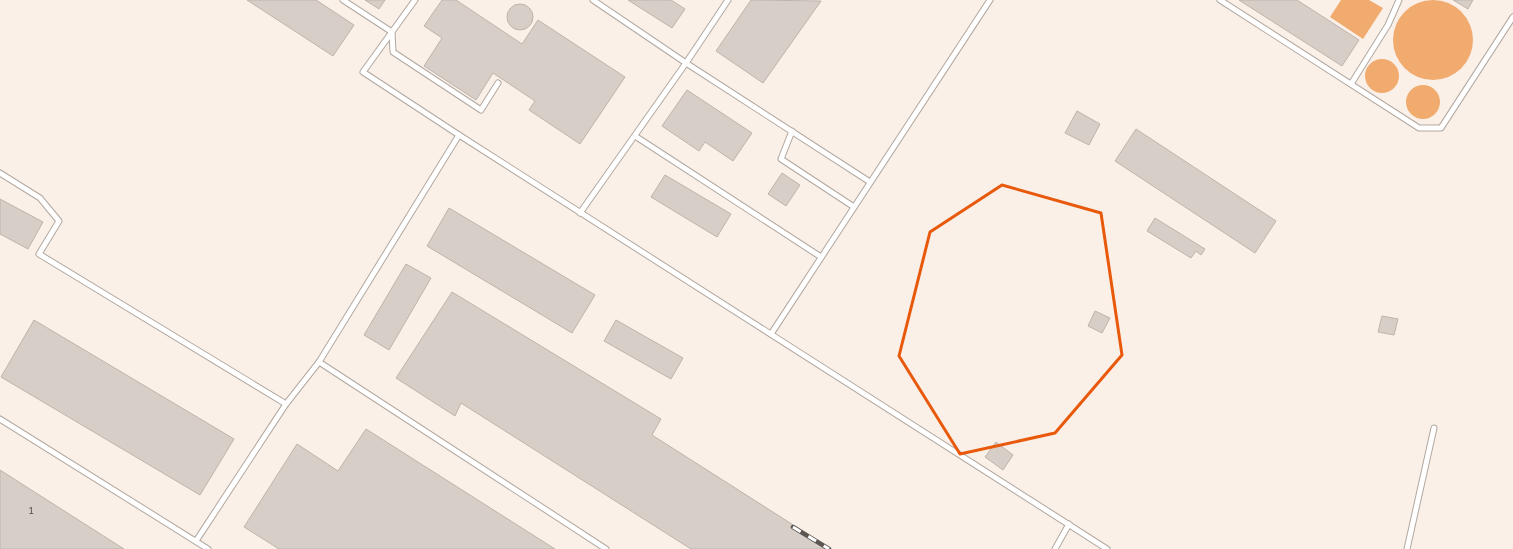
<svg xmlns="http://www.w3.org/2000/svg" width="1513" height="549" font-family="Mulish,sans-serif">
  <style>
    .water { fill: #f1ab6e }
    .building { fill: #d7cec7; stroke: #bdb4ad }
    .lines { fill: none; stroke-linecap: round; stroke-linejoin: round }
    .service-casing { stroke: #b1a8a1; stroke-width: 7 }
    .service { stroke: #fff; stroke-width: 5 }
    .rail-casing { stroke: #5b5652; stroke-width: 4.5 }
    .rail { stroke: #fff; stroke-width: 3; stroke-dasharray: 9; stroke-linecap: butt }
    .marked { fill: none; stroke: #e8590c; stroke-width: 3; stroke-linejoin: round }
    .labels { text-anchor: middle; stroke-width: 4; stroke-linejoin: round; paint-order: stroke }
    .number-label { font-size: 10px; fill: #534e4a }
  </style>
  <rect width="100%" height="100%" fill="#faf0e8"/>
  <g class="water">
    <polygon points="1341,0 1369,0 1383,8 1363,39 1330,17"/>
    <circle cx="1433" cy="40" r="40"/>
    <circle cx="1382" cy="76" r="17"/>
    <circle cx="1423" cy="102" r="17"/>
  </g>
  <g class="building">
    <polygon points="247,0 316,0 354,25 333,56"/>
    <polygon points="365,0 385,0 379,9"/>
    <polygon points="442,0 456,0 522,44 538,20 625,77 580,144 529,110 535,101 493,73 476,100 424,66 442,38 424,26"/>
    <polygon points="628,0 671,0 685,9 672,28"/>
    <polygon points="751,0 821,1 763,83 716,51"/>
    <polygon points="1239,0 1297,0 1359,40 1342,66"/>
    <polygon points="1453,0 1473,0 1468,9"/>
    <circle cx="520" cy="17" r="13"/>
    <polygon points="687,90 752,133 733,161 705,142 699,151 662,126"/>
    <polygon points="1077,111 1100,124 1089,145 1065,133"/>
    <polygon points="1136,129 1276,221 1255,253 1115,161"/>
    <polygon points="782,173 800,185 786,206 768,194"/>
    <polygon points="665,175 731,214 717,237 651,197"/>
    <polygon points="0,199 43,222 28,249 0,234"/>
    <polygon points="449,208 595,295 572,333 427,246"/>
    <polygon points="1155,218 1205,249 1201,255 1196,251 1191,258 1147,231"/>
    <polygon points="406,264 431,278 389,350 364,335"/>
    <polygon points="452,292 661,419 652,435 831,549 691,549 461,403 455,416 396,378"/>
    <polygon points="1095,311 1110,318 1102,333 1088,326"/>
    <polygon points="1382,316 1398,319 1394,335 1378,332"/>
    <polygon points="34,320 234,439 200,495 1,377"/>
    <polygon points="616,320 683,358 671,379 604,341"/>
    <polygon points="366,429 555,549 279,549 244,527 297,444 338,471"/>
    <polygon points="996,442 1013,455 1003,470 985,457"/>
    <polygon points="0,470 124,549 0,549"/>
  </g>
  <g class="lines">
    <defs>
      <g id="service">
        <polyline points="343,0 392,32 393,52 481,110 498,83"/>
        <polyline points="415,0 363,72 459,135"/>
        <polyline points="593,0 686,63 728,0"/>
        <polyline points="1220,0 1419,128 1441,128 1513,17"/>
        <polyline points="1351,84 1388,25 1399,0"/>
        <polyline points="792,131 781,159 854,207"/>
        <polyline points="635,136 821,257"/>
        <polyline points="0,173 40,198 59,221 39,254 286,404"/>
        <polyline points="580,213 686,63 870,182"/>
        <polyline points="771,334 990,0"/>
        <polyline points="319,362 606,549"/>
        <polyline points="0,419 208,549"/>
        <polyline points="196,541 286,404 319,362 459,135 1107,549"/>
        <polyline points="1055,549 1069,524"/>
        <polyline points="1407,549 1434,428"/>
      </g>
    </defs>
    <use href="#service" class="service-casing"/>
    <use href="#service" class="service"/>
    <defs>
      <polyline id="rail" points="793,527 829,549"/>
    </defs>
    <use href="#rail" class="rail-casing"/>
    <use href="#rail" class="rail"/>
  </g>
  <path class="marked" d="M1002 185 1101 213 1122 355 1055 433 960 454 899 356 930 232Z"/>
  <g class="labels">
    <g class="number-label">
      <text x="31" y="514">1</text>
    </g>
  </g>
</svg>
